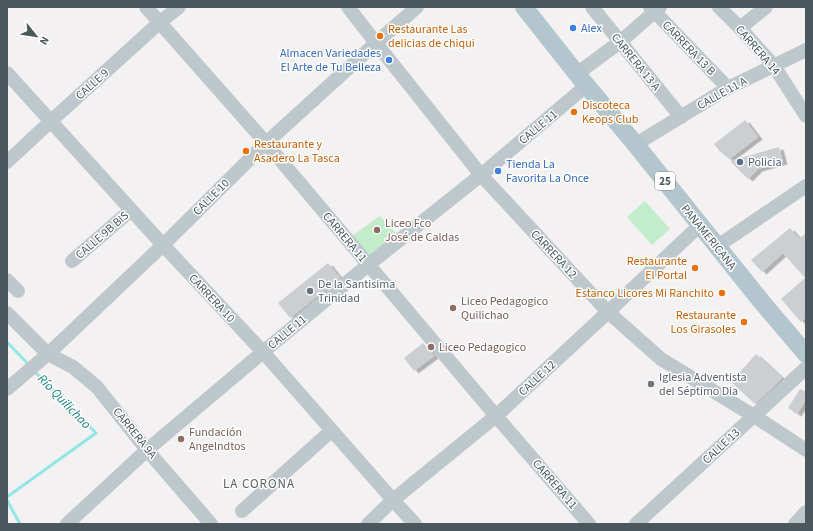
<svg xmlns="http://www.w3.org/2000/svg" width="813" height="531" font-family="'Source Sans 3',sans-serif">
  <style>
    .green { fill: #c3eccb }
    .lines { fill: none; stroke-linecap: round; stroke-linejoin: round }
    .stream { stroke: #94e6e6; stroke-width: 3 }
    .building { fill: #cbcfd2; filter: url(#shadow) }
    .minor { stroke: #bec8cc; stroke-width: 14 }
    .major { stroke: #b3c5cd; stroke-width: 18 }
    .shop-dot { fill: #3f7fe0; stroke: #fff; stroke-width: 1.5 }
    .food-dot { fill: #e8710a; stroke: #fff; stroke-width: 1.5 }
    .service-dot { fill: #5c6f8a; stroke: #fff; stroke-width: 1.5 }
    .education-dot { fill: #8d6e63; stroke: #fff; stroke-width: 1.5 }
    .worship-dot { fill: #6b7280; stroke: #fff; stroke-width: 1.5 }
    .labels { text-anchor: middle; stroke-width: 3; stroke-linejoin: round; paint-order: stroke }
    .shield { fill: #fff; stroke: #808a8e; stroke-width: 1 }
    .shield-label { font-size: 11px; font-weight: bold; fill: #4a585d }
    .shop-label { font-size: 12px; fill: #366cbe; stroke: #fff; text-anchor: start }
    .food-label { font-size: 12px; fill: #c56008; stroke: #fff; text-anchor: start }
    .street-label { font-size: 12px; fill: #4a585d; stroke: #fff }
    .service-label { font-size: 12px; fill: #4e5e75; stroke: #fff; text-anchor: start }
    .education-label { font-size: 12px; fill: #785e54; stroke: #fff; text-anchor: start }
    .worship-label { font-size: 12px; fill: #5b616d; stroke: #fff; text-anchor: start }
    .water-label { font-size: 13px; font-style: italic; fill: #167e7e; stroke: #fff }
    .neighbourhood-label { font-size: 13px; letter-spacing: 1px; fill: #5e6365; stroke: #fff }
  </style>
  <defs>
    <filter id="shadow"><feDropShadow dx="4.5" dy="2.5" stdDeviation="0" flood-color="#0004"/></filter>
  </defs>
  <rect width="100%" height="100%" fill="#f3f1f1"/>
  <g class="green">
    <polygon points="645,201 670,229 652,245 627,217"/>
    <polygon points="380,216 399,236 368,262 349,238"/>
  </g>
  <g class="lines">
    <g class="stream">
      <polyline points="7,342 29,365"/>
      <polyline points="7,497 96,433 34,371"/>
      <polyline points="7,500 20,524"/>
    </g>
  </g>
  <g class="building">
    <polygon points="745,120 758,137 729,159 721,152 720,152 714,144"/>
    <polygon points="779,147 783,162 758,169 748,179 730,161"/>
    <polygon points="790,228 799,239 806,233 806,317 801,322 781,299 805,278 783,253 762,272 751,260"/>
    <polygon points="328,263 340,278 290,318 278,303"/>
    <polygon points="423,343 434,356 414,371 404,358"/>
    <polygon points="756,354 782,378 755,404 731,382"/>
    <polygon points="800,389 806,392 806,400 797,414 788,408"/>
  </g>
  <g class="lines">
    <g class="minor">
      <polyline points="146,7 266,143 496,416 589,524"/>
      <polyline points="348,7 376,43 481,175 608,312 661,359 754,416 806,450"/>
      <polyline points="592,7 681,117"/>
      <polyline points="650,7 728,88"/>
      <polyline points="719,7 740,28 774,66 806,116"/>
      <polyline points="740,28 766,7"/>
      <polyline points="582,70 620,42 660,7"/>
      <polyline points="7,73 163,245 263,352 393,500 415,524"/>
      <polyline points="641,141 728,88 806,50"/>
      <polyline points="7,162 51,121 159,23 179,7"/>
      <polyline points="722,243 806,186"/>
      <polyline points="72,261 131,210"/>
      <polyline points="7,280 18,291"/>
      <polyline points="7,313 48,354 73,367 97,387 147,450 211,524"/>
      <polyline points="7,389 48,354 163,245 266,143 376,43 417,7"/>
      <polyline points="242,511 331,431"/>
      <polyline points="67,524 147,450 263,352 368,265 481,175 587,85"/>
      <polyline points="368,524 393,500 496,416 608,312 700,225"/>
      <polyline points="636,524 806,368"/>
      <polyline points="795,524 806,512"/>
    </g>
    <polyline class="major" points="524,7 577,74 636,145 761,301 806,354"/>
  </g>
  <g class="shop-dot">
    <circle cx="573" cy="28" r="4"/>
    <circle cx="389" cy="60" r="4"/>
    <circle cx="498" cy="171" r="4"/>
  </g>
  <g class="food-dot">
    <circle cx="380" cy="36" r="4"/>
    <circle cx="574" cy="112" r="4"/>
    <circle cx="246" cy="151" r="4"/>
    <circle cx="695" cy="268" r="4"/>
    <circle cx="722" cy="293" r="4"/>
    <circle cx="744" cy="322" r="4"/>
  </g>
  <circle class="service-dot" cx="740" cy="162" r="4"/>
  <g class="education-dot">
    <circle cx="377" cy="230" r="4"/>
    <circle cx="453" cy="308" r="4"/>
    <circle cx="431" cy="347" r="4"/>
    <circle cx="181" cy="439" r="4"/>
  </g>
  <g class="worship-dot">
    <circle cx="310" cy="291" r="4"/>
    <circle cx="651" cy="384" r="4"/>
  </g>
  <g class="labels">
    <rect class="shield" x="655" y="172" width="20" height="18" rx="3"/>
    <g class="shield-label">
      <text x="665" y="185">25</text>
    </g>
    <g class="shop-label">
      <text x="581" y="32">Alex</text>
      <text x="381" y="57" text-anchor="end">Almacen Variedades<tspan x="381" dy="14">El Arte de Tu Belleza</tspan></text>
      <text x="506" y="168">Tienda La<tspan x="506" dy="14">Favorita La Once</tspan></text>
    </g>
    <g class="food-label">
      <text x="388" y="33">Restaurante Las<tspan x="388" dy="14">delicias de chiqui</tspan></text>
      <text x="582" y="109">Discoteca<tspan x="582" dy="14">Keops Club</tspan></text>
      <text x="254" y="148">Restaurante y<tspan x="254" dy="14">Asadero La Tasca</tspan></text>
      <text x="687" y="265" text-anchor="end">Restaurante<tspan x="687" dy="14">El Portal</tspan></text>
      <text x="714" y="297" text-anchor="end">Estanco Licores Mi Ranchito</text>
      <text x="736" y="319" text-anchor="end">Restaurante<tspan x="736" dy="14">Los Girasoles</tspan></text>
    </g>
    <g class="street-label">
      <text transform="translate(689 48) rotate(46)" y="4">CARRERA 13 B</text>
      <text transform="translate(758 50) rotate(49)" y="4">CARRERA 14</text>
      <text transform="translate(636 62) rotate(51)" y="4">CARRERA 13 A</text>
      <text transform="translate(92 84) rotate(-42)" y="4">CALLE 9</text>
      <text transform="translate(722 93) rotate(-29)" y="4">CALLE 11 A</text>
      <text transform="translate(538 127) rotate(-40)" y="4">CALLE 11</text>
      <text transform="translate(211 197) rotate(-45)" y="4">CALLE 10</text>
      <text transform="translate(102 235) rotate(-41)" y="4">CALLE 9B BIS</text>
      <text transform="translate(345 237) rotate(50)" y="4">CARRERA 11</text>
      <text transform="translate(709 237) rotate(51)" y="4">PANAMERICANA</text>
      <text transform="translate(554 254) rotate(47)" y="4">CARRERA 12</text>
      <text transform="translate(212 298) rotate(47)" y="4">CARRERA 10</text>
      <text transform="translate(287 332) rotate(-40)" y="4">CALLE 11</text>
      <text transform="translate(537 378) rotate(-43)" y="4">CALLE 12</text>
      <text transform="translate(135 433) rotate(51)" y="4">CARRERA 9A</text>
      <text transform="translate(721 446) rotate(-43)" y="4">CALLE 13</text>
      <text transform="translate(555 484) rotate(49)" y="4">CARRERA 11</text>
    </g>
    <g class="service-label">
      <text x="748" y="166">Policia</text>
    </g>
    <g class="education-label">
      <text x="385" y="227">Liceo Fco<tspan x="385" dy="14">José de Caldas</tspan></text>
      <text x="461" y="305">Liceo Pedagogico<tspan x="461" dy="14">Quilichao</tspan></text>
      <text x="439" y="351">Liceo Pedagogico</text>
      <text x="189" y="436">Fundación<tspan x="189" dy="14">Angelndtos</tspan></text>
    </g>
    <g class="worship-label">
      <text x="318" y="288">De la Santisima<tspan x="318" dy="14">Trinidad</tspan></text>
      <text x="659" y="381">Iglesia Adventista<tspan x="659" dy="14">del Séptimo Dia</tspan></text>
    </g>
    <g class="water-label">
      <text transform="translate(65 401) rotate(46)" y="5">Río Quilichao</text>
    </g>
    <g class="neighbourhood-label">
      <text x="259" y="488">LA CORONA</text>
    </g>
  </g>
  <rect width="813" height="531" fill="none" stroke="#4a585d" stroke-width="16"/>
  <g transform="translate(36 36) rotate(120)" stroke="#ffffff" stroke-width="3" paint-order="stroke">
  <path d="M0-3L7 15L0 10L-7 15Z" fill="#4a585d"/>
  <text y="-6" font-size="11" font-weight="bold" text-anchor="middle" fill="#4a585d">N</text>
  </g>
</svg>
